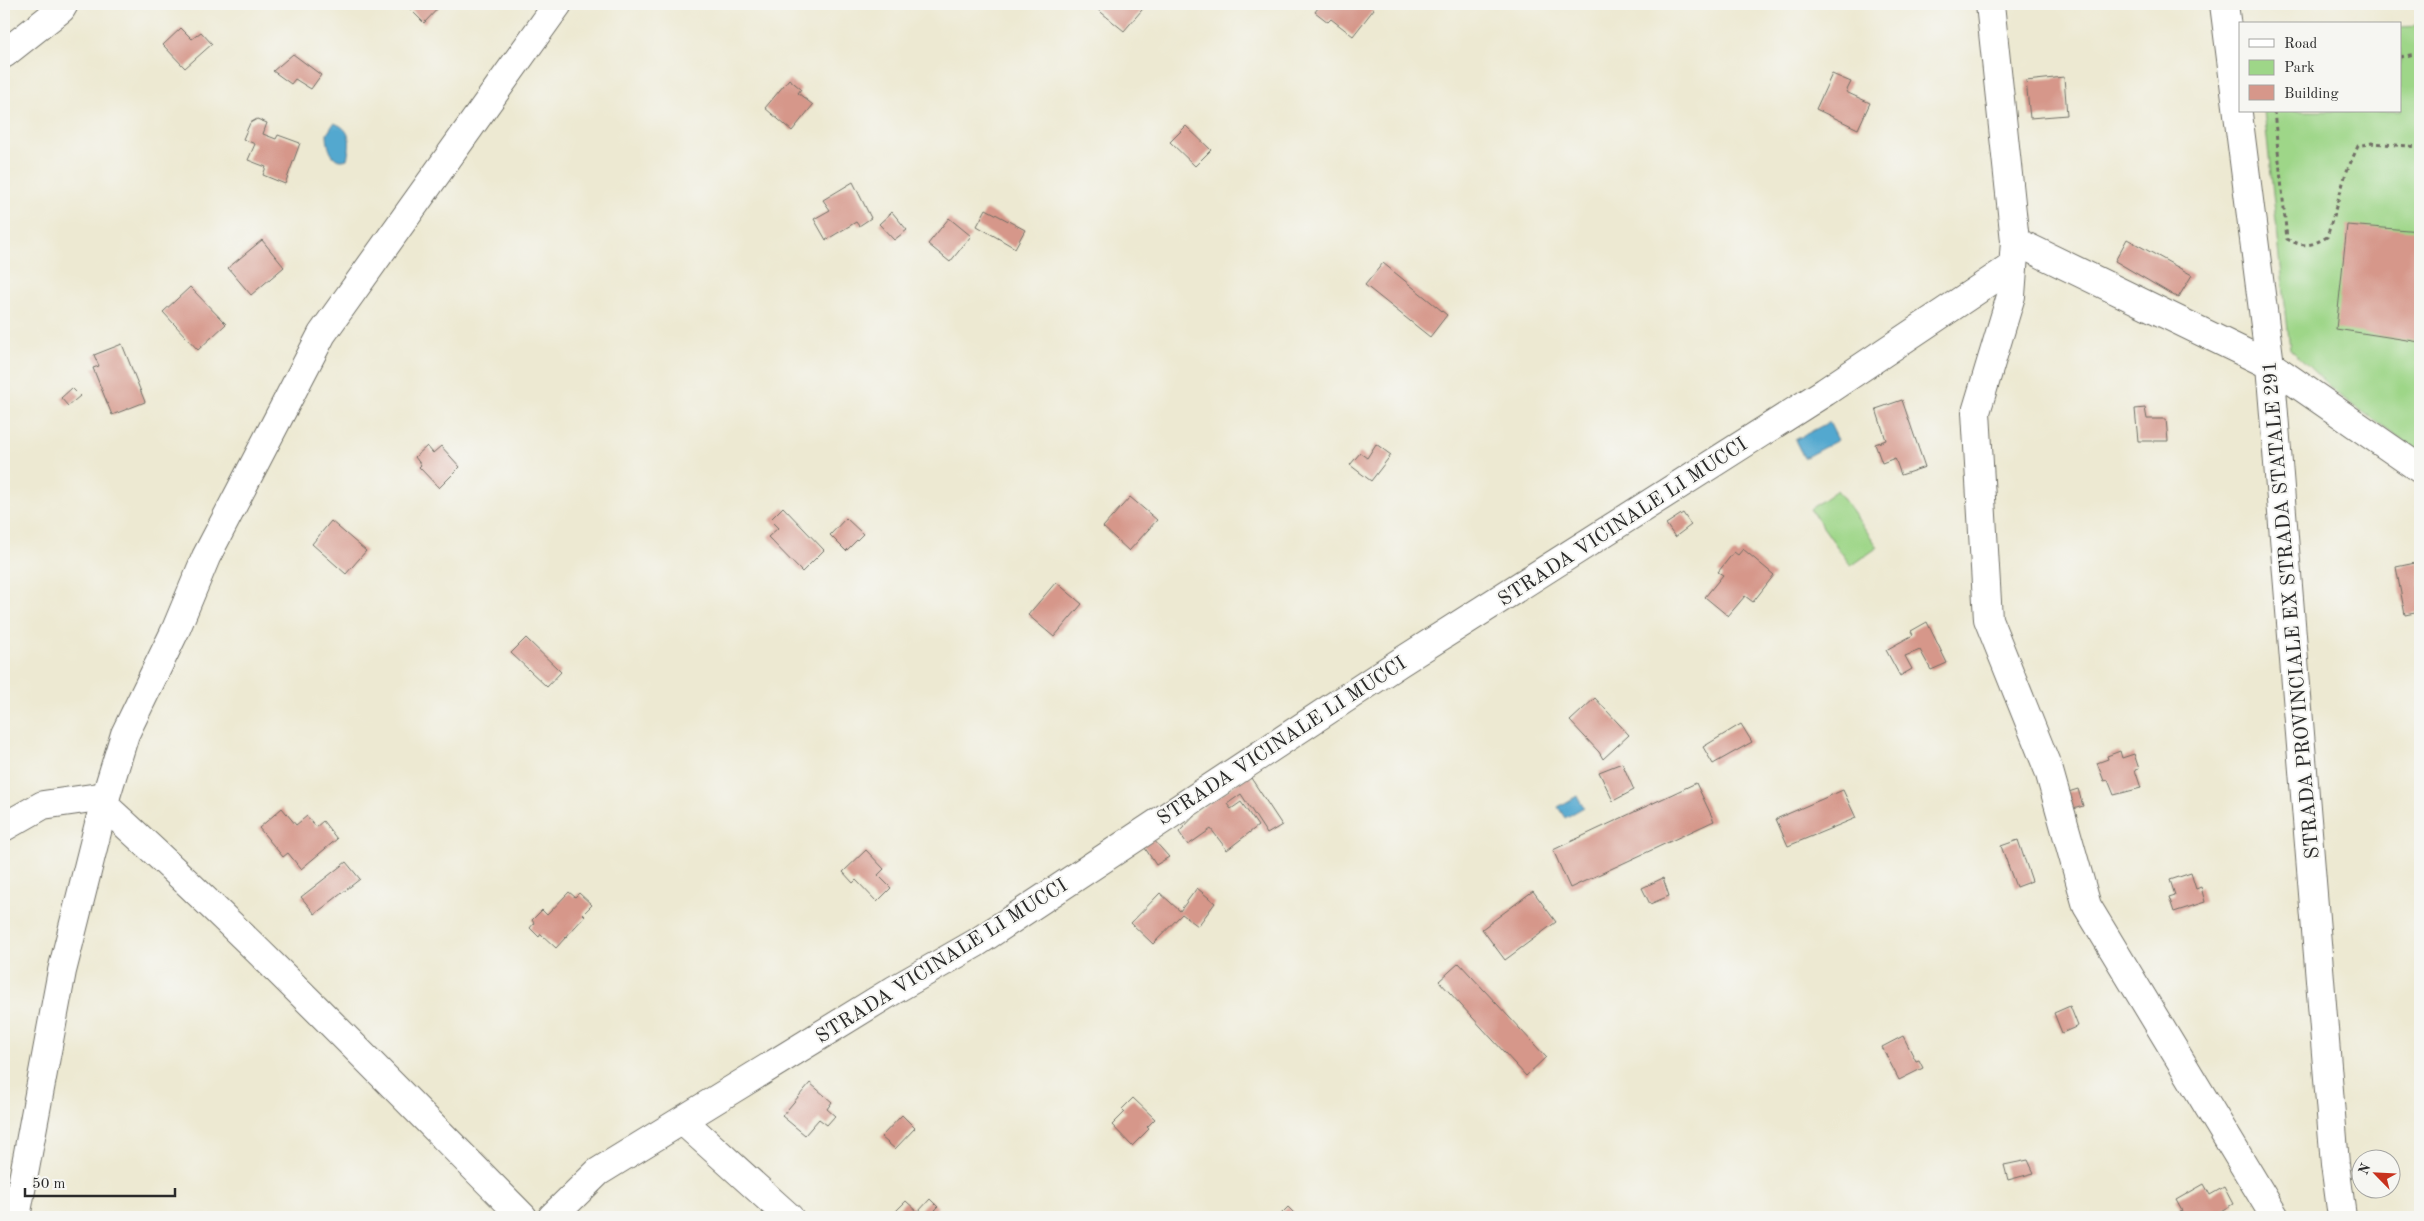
<svg xmlns="http://www.w3.org/2000/svg" width="2424" height="1221" font-family="'Old Standard TT',serif">
  <style>
    .green { fill: #9ed688; stroke: #64805a }
    .water { fill: #53a8cf; stroke: #3f6a7d }
    .building { fill: #d6978a }
    .lines { fill: none; stroke-linecap: round; stroke-linejoin: round }
    .minor-casing { stroke: #6f6e65; stroke-width: 30 }
    .path { stroke: #6f6e65; stroke-width: 3; stroke-dasharray: 4 4; stroke-linecap: butt }
    .minor { stroke: #fff; stroke-width: 28 }
    .labels { text-anchor: middle; stroke-width: 4; stroke-linejoin: round; paint-order: stroke }
    .street-label { font-size: 20px; fill: #2b2b2b; stroke: #f6f6f2 }
  </style>
  <rect width="100%" height="100%" fill="#f6f6f2"/>
  <filter id="ink" filterUnits="userSpaceOnUse"><feTurbulence type="fractalNoise" baseFrequency=".02" numOctaves="2"/><feDisplacementMap in="SourceGraphic" scale="10" xChannelSelector="R" yChannelSelector="G"/><feConvolveMatrix kernelMatrix="1 2 1 2 8 2 1 2 1" color-interpolation-filters="sRGB"/></filter>
  <filter id="wash" filterUnits="userSpaceOnUse"><feTurbulence type="fractalNoise" baseFrequency=".0096" numOctaves="4" result="noise"/><feDisplacementMap in="SourceGraphic" scale="20" xChannelSelector="R" yChannelSelector="G"/><feGaussianBlur stdDeviation="1.12" result="paint"/><feColorMatrix in="noise" values="0 0 0 0 0 0 0 0 0 0 0 0 0 0 0 0 0 1.4 0 .05"/><feComposite in="paint" operator="in"/></filter>
  <g filter="url(#wash)">
    <rect width="100%" height="100%" fill="#ede9d2"/>
    <g class="green">
      <polygon points="2420,26 2420,452 2340,396 2290,349 2264,111 2400,111 2400,27"/>
      <polygon points="1837,490 1878,547 1851,566 1810,509"/>
    </g>
    <g class="water">
      <path d="M334 123C352 129 351 143 347 159 331 165 327 145 327 134Z"/>
      <polygon points="1829,422 1838,440 1804,458 1795,440"/>
      <polygon points="1577,796 1584,807 1565,818 1558,807"/>
    </g>
    <g id="blocks">
      <g class="building">
        <polygon points="405,4 442,4 424,23"/>
        <polygon points="1091,4 1147,4 1124,31"/>
        <polygon points="1321,4 1367,4 1374,9 1353,36 1331,19 1328,22 1315,12"/>
        <polygon points="181,28 192,39 201,32 212,44 185,68 163,45"/>
        <polygon points="293,54 321,75 311,89 295,79 291,84 273,71"/>
        <polygon points="1832,74 1851,82 1846,92 1870,103 1858,129 1816,109"/>
        <polygon points="2064,77 2067,115 2030,118 2026,81"/>
        <polygon points="789,79 801,89 798,93 813,105 792,131 765,108"/>
        <polygon points="257,119 267,123 263,134 276,139 278,135 300,143 285,184 263,175 266,167 248,160 255,144 243,139 250,123"/>
        <polygon points="1186,126 1211,150 1195,166 1170,142"/>
        <polygon points="853,182 871,218 859,226 856,222 826,240 814,219 830,210 823,200"/>
        <polygon points="986,209 1025,230 1015,248 977,226"/>
        <polygon points="892,212 907,230 894,240 879,224"/>
        <polygon points="949,218 971,236 950,262 928,244"/>
        <polygon points="2347,225 2420,231 2420,342 2336,329"/>
        <polygon points="2127,239 2192,275 2178,298 2115,261"/>
        <polygon points="262,240 284,267 251,295 228,268"/>
        <polygon points="1383,263 1447,315 1430,337 1365,285"/>
        <polygon points="190,287 226,324 198,350 163,312"/>
        <polygon points="122,344 145,402 112,415 93,368 99,366 94,355"/>
        <polygon points="72,388 80,396 68,406 61,398"/>
        <polygon points="1902,400 1925,467 1901,475 1895,458 1882,463 1875,444 1886,440 1876,409"/>
        <polygon points="2145,408 2147,419 2166,419 2168,441 2138,441 2135,409"/>
        <polygon points="1376,444 1391,455 1371,481 1350,465 1360,453 1367,458"/>
        <polygon points="427,446 433,453 441,446 460,467 439,488 419,467 421,465 415,457"/>
        <polygon points="1130,497 1157,520 1129,551 1103,527"/>
        <polygon points="783,507 824,550 802,572 768,537 778,528 770,520"/>
        <polygon points="1683,513 1691,525 1675,537 1666,524"/>
        <polygon points="846,518 863,534 846,551 830,535"/>
        <polygon points="331,521 366,551 346,574 312,544"/>
        <polygon points="1743,549 1774,575 1753,602 1745,596 1728,616 1705,597 1723,575 1718,572 1734,552 1738,555"/>
        <polygon points="2420,562 2420,612 2405,615 2396,567"/>
        <polygon points="1056,582 1082,604 1054,637 1028,615"/>
        <polygon points="1927,622 1947,663 1931,670 1920,650 1905,656 1912,669 1900,676 1886,650 1913,635 1911,631"/>
        <polygon points="526,638 561,672 547,687 511,653"/>
        <polygon points="1595,698 1629,735 1603,759 1599,752 1570,721"/>
        <polygon points="1741,724 1752,742 1713,764 1703,747"/>
        <polygon points="2120,751 2122,758 2134,754 2139,769 2135,770 2141,788 2114,795 2108,780 2104,781 2097,763 2108,759 2107,756"/>
        <polygon points="1622,763 1634,790 1613,801 1599,772"/>
        <polygon points="1249,775 1282,825 1267,834 1241,794 1227,804 1231,809 1241,802 1258,826 1227,850 1211,829 1188,845 1179,832 1201,809"/>
        <polygon points="1696,783 1714,821 1570,888 1553,850"/>
        <polygon points="2078,789 2083,806 2067,811 2062,794"/>
        <polygon points="1843,790 1856,818 1788,846 1776,819"/>
        <polygon points="282,808 296,825 307,816 316,827 323,821 337,839 301,869 288,853 283,857 259,828"/>
        <polygon points="1153,839 1169,857 1156,865 1143,845"/>
        <polygon points="2018,840 2032,881 2016,887 2001,846"/>
        <polygon points="866,850 884,869 878,875 891,888 877,902 856,880 853,883 843,872"/>
        <polygon points="346,862 360,879 315,914 301,897"/>
        <polygon points="2191,873 2196,889 2201,887 2205,902 2174,912 2169,897 2175,895 2170,880"/>
        <polygon points="1663,878 1669,896 1650,904 1642,888"/>
        <polygon points="1197,888 1215,903 1198,926 1182,914 1153,944 1131,923 1160,893 1180,911"/>
        <polygon points="1533,891 1556,922 1505,960 1482,929"/>
        <polygon points="569,892 575,897 579,893 592,905 583,914 585,916 556,948 541,934 539,937 530,928 534,923 532,920 542,910 547,915"/>
        <polygon points="1459,963 1546,1057 1526,1076 1439,981"/>
        <polygon points="2070,1006 2078,1026 2062,1033 2054,1013"/>
        <polygon points="1903,1036 1916,1061 1919,1060 1923,1068 1899,1080 1882,1047"/>
        <polygon points="810,1083 832,1102 827,1109 835,1116 827,1125 819,1119 805,1135 782,1116"/>
        <polygon points="1133,1098 1155,1119 1147,1127 1149,1129 1132,1146 1112,1125 1125,1112 1122,1109"/>
        <polygon points="902,1115 915,1128 895,1149 881,1137"/>
        <polygon points="2028,1160 2034,1173 2008,1180 2004,1165"/>
        <polygon points="2204,1184 2210,1195 2224,1187 2233,1204 2210,1217 2183,1217 2180,1212 2182,1211 2176,1200"/>
        <polygon points="930,1199 938,1207 935,1210 940,1214 937,1217 890,1217 906,1201 918,1212"/>
        <polygon points="1288,1207 1298,1217 1278,1217"/>
      </g>
    </g>
  </g>
  <g filter="url(#ink)">
    <use href="#blocks" fill-opacity="0" stroke="#6f6e65" stroke-width="1"/>
    <g class="lines">
      <defs>
        <g id="minor">
          <polyline points="1990,4 2015,241 2011,296 1976,412 1988,619 2049,771 2087,906 2275,1217"/>
          <polyline points="2224,4 2270,365 2335,1164 2342,1217"/>
          <polyline points="4,54 61,9 64,4"/>
          <polyline points="2015,241 2270,365 2420,469"/>
          <path d="M104 805C249 937 385 1078 523 1217"/>
          <polyline points="4,827 43,805 106,796"/>
          <polyline points="683,1121 789,1217"/>
          <polyline points="16,1217 62,971 106,796 125,734 176,629 206,557 322,334 558,4"/>
          <polyline points="552,1217 598,1172 894,990 976,943 1399,663 1825,392 2013,266"/>
        </g>
      </defs>
      <use href="#minor" class="minor-casing"/>
      <g class="path">
        <polyline points="2400,57 2420,53"/>
        <path d="M2274 111 2287 239C2304 248 2311 246 2327 237L2346 173 2358 146 2372 143 2420 147"/>
      </g>
      <use href="#minor" class="minor"/>
    </g>
  </g>
  <g class="labels">
    <g class="street-label">
      <text transform="translate(1622 521) rotate(-33)" y="7">STRADA VICINALE LI MUCCI</text>
      <text transform="translate(2290 610) rotate(-95)" y="7">STRADA PROVINCIALE EX STRADA STATALE 291</text>
      <text transform="translate(1281 740) rotate(-33)" y="7">STRADA VICINALE LI MUCCI</text>
      <text transform="translate(941 960) rotate(-32)" y="7">STRADA VICINALE LI MUCCI</text>
    </g>
  </g>
  <rect width="2424" height="1221" fill="none" stroke="#f6f6f2" stroke-width="20"/>
  <rect x="2239" y="22" width="162" height="90" fill="#f6f6f2" stroke="#a5a5a2"/>
  <rect x="2249" y="39" width="25" height="8" fill="#ffffff" stroke="#a5a5a2"/>
  <text x="2284" y="48" font-size="15" fill="#2b2b2b">Road</text>
  <rect x="2249" y="60" width="25" height="15" fill="#9ed688" stroke="#a5a5a2"/>
  <text x="2284" y="72" font-size="15" fill="#2b2b2b">Park</text>
  <rect x="2249" y="85" width="25" height="15" fill="#d6978a" stroke="#a5a5a2"/>
  <text x="2284" y="98" font-size="15" fill="#2b2b2b">Building</text>
  <g transform="translate(2376 1174) rotate(294)"><circle r="24" fill="#f6f6f2" stroke="#a5a5a2"/>
  <path d="M0-4L9 19L0 12L-9 19Z" fill="#c8321e"/>
  <text y="-8" font-size="14" font-weight="bold" text-anchor="middle" fill="#2b2b2b">N</text>
  </g>
  <path d="M25 1188v8h150v-8" fill="none" stroke="#2b2b2b" stroke-width="2.5"/>
  <text x="32" y="1188" font-size="15" fill="#2b2b2b" stroke="#f6f6f2" stroke-width="4" paint-order="stroke">50 m</text>
</svg>
